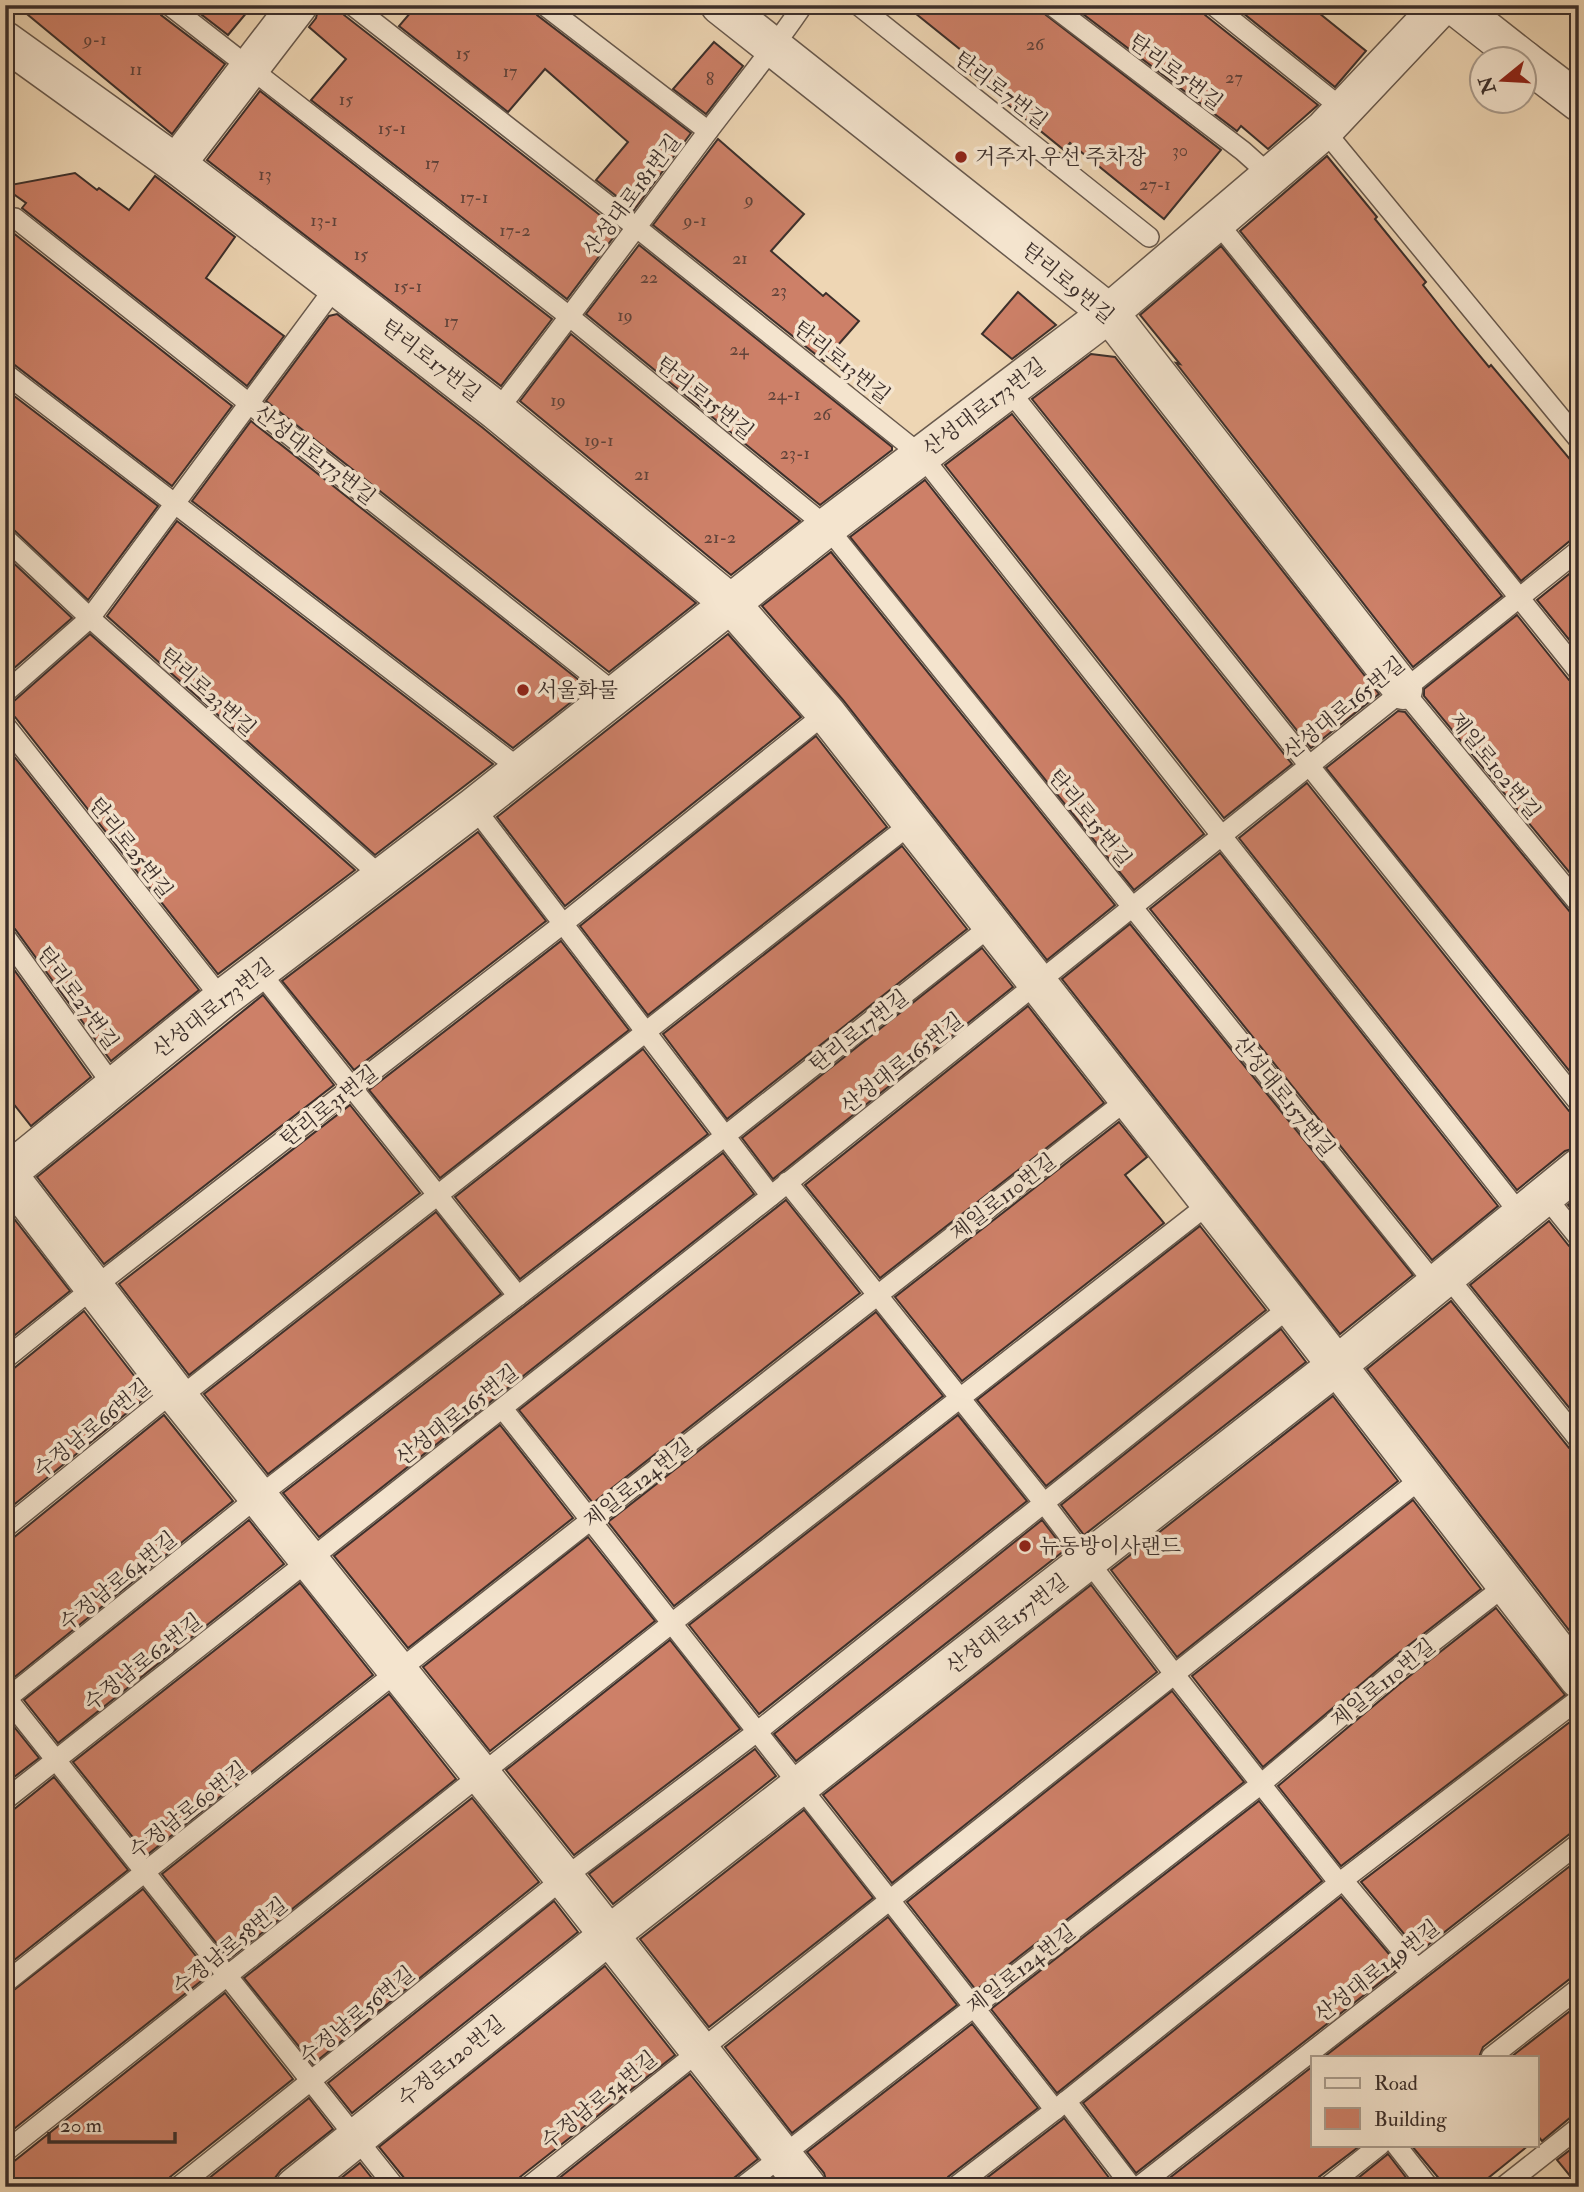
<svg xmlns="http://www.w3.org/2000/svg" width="1584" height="2192" font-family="'IM FELL Double Pica','Noto Serif KR',serif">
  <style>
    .building { fill: #cd8068; stroke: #3c2f2b; stroke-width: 2 }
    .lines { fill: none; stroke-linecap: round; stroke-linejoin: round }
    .lane-casing { stroke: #68594d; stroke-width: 22 }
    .street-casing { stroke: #68594d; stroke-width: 41 }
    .lane { stroke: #f4e4ce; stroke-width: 19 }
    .street { stroke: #f4e4ce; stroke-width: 38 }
    .poi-dot { fill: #8f2418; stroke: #f4e4ce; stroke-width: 2.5 }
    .labels { text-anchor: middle; stroke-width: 7; stroke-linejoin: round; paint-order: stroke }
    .number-label { font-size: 18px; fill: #60433a }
    .street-label { font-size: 21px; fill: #3c2f2b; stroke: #f4e4ce }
    .poi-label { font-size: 21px; fill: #3c2f2b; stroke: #f4e4ce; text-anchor: start }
  </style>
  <rect width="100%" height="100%" fill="#eed6b4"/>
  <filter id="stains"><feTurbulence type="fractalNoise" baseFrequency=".00286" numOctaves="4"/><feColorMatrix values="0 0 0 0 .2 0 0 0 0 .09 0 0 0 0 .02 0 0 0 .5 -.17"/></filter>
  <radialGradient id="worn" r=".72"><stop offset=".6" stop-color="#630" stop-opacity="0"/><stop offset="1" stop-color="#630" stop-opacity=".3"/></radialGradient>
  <g class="building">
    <polygon points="16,5 157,5 161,15 225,64 172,134"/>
    <polygon points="189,5 253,5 228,35"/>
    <polygon points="319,5 340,5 344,15 619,230 567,299 311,100 346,59 309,27 316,18"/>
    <polygon points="417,5 532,5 537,15 691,133 634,210 596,180 628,142 545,69 508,112 399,26"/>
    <polygon points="905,5 1033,5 1221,150 1164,219 1070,143 1064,150 964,69 972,59"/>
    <polygon points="1090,5 1201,5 1205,15 1318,105 1268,149 1241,126 1237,131 1083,14"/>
    <polygon points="1233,5 1309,5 1366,51 1335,87"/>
    <polygon points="714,42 743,66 706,114 673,89"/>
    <polygon points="260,91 552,319 501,386 207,160"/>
    <polygon points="718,139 804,214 771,251 823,296 826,293 859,321 824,361 653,225"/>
    <polygon points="1327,156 1377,217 1375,219 1426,282 1423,285 1457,328 1489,367 1491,365 1579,470 1579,538 1571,540 1521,581 1240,231"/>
    <polygon points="75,173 97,190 99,188 129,210 155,176 235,237 206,278 284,336 247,386 22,208 26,203 5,188 5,186"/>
    <polygon points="7,228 232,406 172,486 12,363 5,361 5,231"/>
    <polygon points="639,245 892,447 892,450 820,505 586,314"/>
    <polygon points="1221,246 1502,596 1413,667 1176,363 1180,364 1140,315"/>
    <polygon points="1018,292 1056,325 1012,359 982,334"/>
    <polygon points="337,314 483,428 696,603 609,672 266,401 329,316"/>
    <polygon points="571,334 800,521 731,575 520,401"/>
    <polygon points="1091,354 1115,357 1379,694 1311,748 1032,399"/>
    <polygon points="5,389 158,506 88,600 13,529 5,526"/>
    <polygon points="1012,414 1292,764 1224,818 945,465"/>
    <polygon points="251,421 589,688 513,748 192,501"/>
    <polygon points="925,480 1204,834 1134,890 850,537"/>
    <polygon points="177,521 493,764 375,855 107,616"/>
    <polygon points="831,552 1115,905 1047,960 843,700 762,606"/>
    <polygon points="5,555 72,618 5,676"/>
    <polygon points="1579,566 1579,652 1537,600"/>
    <polygon points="1517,615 1569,680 1579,684 1579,884 1424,696 1424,689"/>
    <polygon points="90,634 355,870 218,974 15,717 5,713 5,705 13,702"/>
    <polygon points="728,634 801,717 565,906 497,817"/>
    <polygon points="1398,711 1405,712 1570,912 1579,916 1579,1083 1326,768"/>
    <polygon points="816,736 887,827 648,1015 580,926"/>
    <polygon points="5,745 199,990 111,1061 15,929 5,924"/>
    <polygon points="1307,783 1569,1111 1579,1115 1579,1147 1565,1151 1517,1190 1239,838"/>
    <polygon points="478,832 546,921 354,1070 282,981"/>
    <polygon points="902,846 967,929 727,1119 663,1034"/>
    <polygon points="1220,853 1498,1206 1432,1260 1150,909"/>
    <polygon points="1130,924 1413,1275 1340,1334 1062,979"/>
    <polygon points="561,941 629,1030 440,1178 369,1090"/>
    <polygon points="982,948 1013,987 773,1179 742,1138"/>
    <polygon points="5,957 91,1077 31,1126 5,1093"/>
    <polygon points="263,995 334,1085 104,1264 37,1177"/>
    <polygon points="1028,1006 1104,1103 880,1278 805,1185"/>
    <polygon points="643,1049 708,1134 520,1279 455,1197"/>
    <polygon points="350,1105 420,1193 189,1375 119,1284"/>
    <polygon points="1119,1122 1147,1157 1125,1175 1164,1223 962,1381 895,1297"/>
    <polygon points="723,1153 754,1194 319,1537 283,1493"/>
    <polygon points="1579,1196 1579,1218 1568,1205"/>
    <polygon points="786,1200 860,1293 593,1503 519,1410"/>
    <polygon points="5,1207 70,1291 5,1343"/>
    <polygon points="436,1212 501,1294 268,1474 204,1394"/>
    <polygon points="1549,1221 1569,1246 1579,1250 1579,1420 1470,1285"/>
    <polygon points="1200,1226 1266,1310 1046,1486 977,1400"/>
    <polygon points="1451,1301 1569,1448 1579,1452 1579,1643 1367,1369"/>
    <polygon points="84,1311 149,1395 5,1512 5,1371 13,1369"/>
    <polygon points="876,1312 943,1396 674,1606 608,1522"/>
    <polygon points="1281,1329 1306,1362 1084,1535 1061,1505"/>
    <polygon points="1333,1396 1398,1481 1177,1657 1111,1570"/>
    <polygon points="164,1415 233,1501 6,1684 5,1540 13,1538"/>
    <polygon points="958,1415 1027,1501 759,1714 689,1625"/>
    <polygon points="500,1425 573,1518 408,1648 334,1556"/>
    <polygon points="1413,1500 1481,1589 1386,1663 1263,1767 1192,1676"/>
    <polygon points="249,1520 284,1564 58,1743 24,1700"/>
    <polygon points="1042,1520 1065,1550 796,1761 774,1734"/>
    <polygon points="588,1537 655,1621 490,1751 423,1667"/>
    <polygon points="300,1583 373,1675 147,1855 73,1762"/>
    <polygon points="1091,1585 1157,1672 892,1883 823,1795"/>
    <polygon points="1496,1608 1565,1695 1341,1866 1278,1786 1402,1682"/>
    <polygon points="670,1640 740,1729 574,1855 506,1770"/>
    <polygon points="1172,1691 1244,1782 976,1990 907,1902"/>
    <polygon points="389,1694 456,1779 229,1959 162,1874"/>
    <polygon points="1579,1715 1579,1831 1571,1833 1419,1952 1361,1882"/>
    <polygon points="7,1718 39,1758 5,1784 5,1719"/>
    <polygon points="755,1749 776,1776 613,1904 589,1874"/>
    <polygon points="54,1777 128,1870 8,1965 5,1962 5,1812 13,1810"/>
    <polygon points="472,1798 539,1882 313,2064 244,1978"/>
    <polygon points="1259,1801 1322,1881 1057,2093 991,2009"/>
    <polygon points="804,1810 873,1898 709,2027 640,1939"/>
    <polygon points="1579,1859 1579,1976 1571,1978 1483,2047 1479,2057 1324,2057"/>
    <polygon points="143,1889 210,1974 5,2136 5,1997"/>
    <polygon points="1341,1897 1400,1967 1136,2173 1083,2103"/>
    <polygon points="554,1901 578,1932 352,2113 328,2083"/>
    <polygon points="888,1917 957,2005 792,2133 725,2047"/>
    <polygon points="605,1966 675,2055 520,2177 516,2187 407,2187 405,2179 379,2147"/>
    <polygon points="225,1993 293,2079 170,2177 166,2187 5,2187 5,2164 13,2162"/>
    <polygon points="1579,2004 1579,2115 1571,2117 1542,2141 1537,2135 1537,2057 1511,2057"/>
    <polygon points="972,2024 1038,2108 948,2177 943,2187 828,2187 824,2173 807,2152"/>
    <polygon points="1313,2066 1313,2145 1361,2145 1319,2177 1315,2187 1158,2187"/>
    <polygon points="690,2074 758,2159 734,2178 730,2187 548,2187"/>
    <polygon points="309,2098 333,2129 281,2170 275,2178 274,2187 198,2187"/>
    <polygon points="1064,2118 1116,2187 975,2187 1062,2120"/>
    <polygon points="1579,2143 1579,2187 1557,2160"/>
    <polygon points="1411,2145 1529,2145 1477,2187 1446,2187"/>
    <polygon points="1388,2154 1408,2180 1400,2187 1347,2187"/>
    <polygon points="360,2163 379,2187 330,2187"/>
  </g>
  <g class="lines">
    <defs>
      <g id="lane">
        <polyline points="169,5 570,317 827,527 1436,1285"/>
        <polyline points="352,5 636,227 921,455 1521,1215"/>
        <polyline points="544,5 708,131"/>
        <polyline points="858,5 1149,237"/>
        <polyline points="1051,5 1243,151 1271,176"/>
        <polyline points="1213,5 1344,110"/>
        <polyline points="1324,130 1579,440"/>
        <polyline points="15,218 615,693"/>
        <polyline points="1217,222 1579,672"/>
        <polyline points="5,373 520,769"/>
        <polyline points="1008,389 1579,1103"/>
        <path d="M497 411C566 322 633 232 700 142 734 96 771 53 803 5"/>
        <polyline points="5,538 90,618 383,878"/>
        <polyline points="1403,690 1579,904"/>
        <polyline points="5,693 90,618 336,286"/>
        <polyline points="5,725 222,999"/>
        <polyline points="474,807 771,1196"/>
        <polyline points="5,936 114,1087"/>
        <polyline points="259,971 518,1296"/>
        <polyline points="787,1182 1044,1503 1175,1675 1339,1883"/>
        <polyline points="1545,1196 1579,1238"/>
        <polyline points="1447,1276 1579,1440"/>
        <polyline points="5,1359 93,1288 564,923 826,713"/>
        <polyline points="179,1398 912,823"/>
        <polyline points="503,1409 1055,2110"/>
        <polyline points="5,1528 174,1391"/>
        <polyline points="5,1696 395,2187"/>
        <polyline points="5,1700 259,1496 725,1136 992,925"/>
        <polyline points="5,1800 771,1196 1579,550"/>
        <polyline points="1343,1880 1417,1969"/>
        <polyline points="5,1983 398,1671 1128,1099"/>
        <polyline points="1491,2057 1579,1988"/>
        <polyline points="1066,2101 1132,2187"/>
        <polyline points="1396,2145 1429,2187"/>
        <polyline points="5,2152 672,1623 1210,1203"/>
        <polyline points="178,2187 564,1878 758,1731 1291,1306"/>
        <polyline points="528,2187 1423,1477"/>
        <polyline points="742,2187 1261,1784 1394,1672 1506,1585"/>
        <polyline points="955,2187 1055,2110 1339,1883 1579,1699"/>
        <polyline points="1138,2187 1579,1843"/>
        <polyline points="1327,2187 1380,2145"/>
        <polyline points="1503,2187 1579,2127"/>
      </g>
      <g id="street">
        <polyline points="720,5 1109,313 1403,690"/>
        <polyline points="1454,5 1524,60"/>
        <polyline points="5,41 176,164 336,286 497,411 730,603 826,713 912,823 1291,1306 1579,1679"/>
        <polyline points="1524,60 1579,102"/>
        <polyline points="176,164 298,5"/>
        <polyline points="5,1171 179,1398 564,1878 807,2187"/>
        <polyline points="5,1175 222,999 474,807 827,527 1109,313 1324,130 1442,5"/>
        <polyline points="295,2187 609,1935 1336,1366 1579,1168"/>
      </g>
    </defs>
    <use href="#lane" class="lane-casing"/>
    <use href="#street" class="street-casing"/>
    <use href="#lane" class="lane"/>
    <use href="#street" class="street"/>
  </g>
  <g class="poi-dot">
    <circle cx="961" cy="157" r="7"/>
    <circle cx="523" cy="690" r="7"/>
    <circle cx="1025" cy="1546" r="7"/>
  </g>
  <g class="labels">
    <g class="number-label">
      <text x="95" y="45">9-1</text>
      <text x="1035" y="50">26</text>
      <text x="463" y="59">15</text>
      <text x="136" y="75">11</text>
      <text x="510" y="77">17</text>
      <text x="1234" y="83">27</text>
      <text x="710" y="85">8</text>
      <text x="346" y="105">15</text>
      <text x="392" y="134">15-1</text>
      <text x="1180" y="156">30</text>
      <text x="432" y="169">17</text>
      <text x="265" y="180">13</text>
      <text x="1155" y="190">27-1</text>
      <text x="474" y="203">17-1</text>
      <text x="749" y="205">9</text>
      <text x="324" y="226">13-1</text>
      <text x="695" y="226">9-1</text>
      <text x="515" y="236">17-2</text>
      <text x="361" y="260">15</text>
      <text x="740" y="264">21</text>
      <text x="649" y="283">22</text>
      <text x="408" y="292">15-1</text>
      <text x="779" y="296">23</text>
      <text x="625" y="321">19</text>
      <text x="451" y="327">17</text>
      <text x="739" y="355">24</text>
      <text x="784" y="400">24-1</text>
      <text x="558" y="406">19</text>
      <text x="822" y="420">26</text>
      <text x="599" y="446">19-1</text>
      <text x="795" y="459">23-1</text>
      <text x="642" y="480">21</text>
      <text x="720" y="543">21-2</text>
    </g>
    <g class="street-label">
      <text transform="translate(1176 72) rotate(37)" y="7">탄리로5번길</text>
      <text transform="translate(1001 90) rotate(38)" y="7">탄리로7번길</text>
      <text transform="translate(632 195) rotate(-53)" y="7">산성대로181번길</text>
      <text transform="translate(1068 283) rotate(40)" y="7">탄리로9번길</text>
      <text transform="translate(431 360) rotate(38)" y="7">탄리로17번길</text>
      <text transform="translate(842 362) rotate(39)" y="7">탄리로13번길</text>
      <text transform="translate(705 398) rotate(39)" y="7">탄리로15번길</text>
      <text transform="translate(984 407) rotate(-37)" y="7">산성대로173번길</text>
      <text transform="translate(315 455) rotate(38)" y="7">산성대로173번길</text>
      <text transform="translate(208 692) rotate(42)" y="7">탄리로23번길</text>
      <text transform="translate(1344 708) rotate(-39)" y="7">산성대로165번길</text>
      <text transform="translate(1495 766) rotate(51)" y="7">제일로102번길</text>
      <text transform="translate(1090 818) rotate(51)" y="7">탄리로15번길</text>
      <text transform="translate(131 848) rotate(52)" y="7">탄리로25번길</text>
      <text transform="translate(78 998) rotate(54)" y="7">탄리로27번길</text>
      <text transform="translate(213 1008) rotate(-38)" y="7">산성대로173번길</text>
      <text transform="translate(859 1031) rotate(-38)" y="7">탄리로17번길</text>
      <text transform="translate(902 1063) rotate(-38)" y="7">산성대로165번길</text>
      <text transform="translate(1284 1096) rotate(51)" y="7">산성대로157번길</text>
      <text transform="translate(329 1106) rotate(-38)" y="7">탄리로31번길</text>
      <text transform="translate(1003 1197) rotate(-38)" y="7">제일로110번길</text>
      <text transform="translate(457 1415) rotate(-38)" y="7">산성대로165번길</text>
      <text transform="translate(92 1428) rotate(-39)" y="7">수정남로66번길</text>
      <text transform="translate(638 1483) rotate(-38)" y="7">제일로124번길</text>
      <text transform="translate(118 1581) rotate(-39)" y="7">수정남로64번길</text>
      <text transform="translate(1007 1624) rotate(-38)" y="7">산성대로157번길</text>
      <text transform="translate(143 1662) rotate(-38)" y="7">수정남로62번길</text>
      <text transform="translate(1383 1683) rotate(-39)" y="7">제일로110번길</text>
      <text transform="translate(188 1810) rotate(-38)" y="7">수정남로60번길</text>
      <text transform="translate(230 1946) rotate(-39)" y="7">수정남로58번길</text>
      <text transform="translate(1021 1969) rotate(-38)" y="7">제일로124번길</text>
      <text transform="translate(1377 1971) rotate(-38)" y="7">산성대로149번길</text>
      <text transform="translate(357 2015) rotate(-39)" y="7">수정남로56번길</text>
      <text transform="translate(451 2061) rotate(-39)" y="7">수정로120번길</text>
      <text transform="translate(599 2100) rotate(-39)" y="7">수정남로54번길</text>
    </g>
    <g class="poi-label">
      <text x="975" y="164">거주자 우선 주차장</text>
      <text x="537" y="697">서울화물</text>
      <text x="1039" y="1553">뉴동방이사랜드</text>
    </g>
  </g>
  <rect width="1584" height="2192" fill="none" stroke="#eed6b4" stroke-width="28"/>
  <rect x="7" y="7" width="1570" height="2178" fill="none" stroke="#3c2f2b" stroke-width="3.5"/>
  <rect x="14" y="14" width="1556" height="2164" fill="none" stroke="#3c2f2b" stroke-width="2"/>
  <rect x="1311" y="2056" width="228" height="91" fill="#f4e4ce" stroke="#aa9c8d" stroke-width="2"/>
  <rect x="1325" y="2078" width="35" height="10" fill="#f4e4ce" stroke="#aa9c8d" stroke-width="2"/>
  <text x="1374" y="2090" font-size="21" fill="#3c2f2b">Road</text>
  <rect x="1325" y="2108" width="35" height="21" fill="#cd8068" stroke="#aa9c8d" stroke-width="2"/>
  <text x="1374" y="2126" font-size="21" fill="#3c2f2b">Building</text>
  <g transform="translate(1503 80) rotate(252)"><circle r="33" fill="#f4e4ce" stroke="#aa9c8d" stroke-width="2"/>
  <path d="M0-5L12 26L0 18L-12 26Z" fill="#8f2418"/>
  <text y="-10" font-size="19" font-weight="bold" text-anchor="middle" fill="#3c2f2b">N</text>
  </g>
  <path d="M49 2132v10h126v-10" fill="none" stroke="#3c2f2b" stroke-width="3.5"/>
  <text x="60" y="2132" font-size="21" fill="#3c2f2b" stroke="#f4e4ce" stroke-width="5" paint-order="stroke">20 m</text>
  <rect width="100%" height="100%" filter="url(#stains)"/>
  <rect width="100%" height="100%" fill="url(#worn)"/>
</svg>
